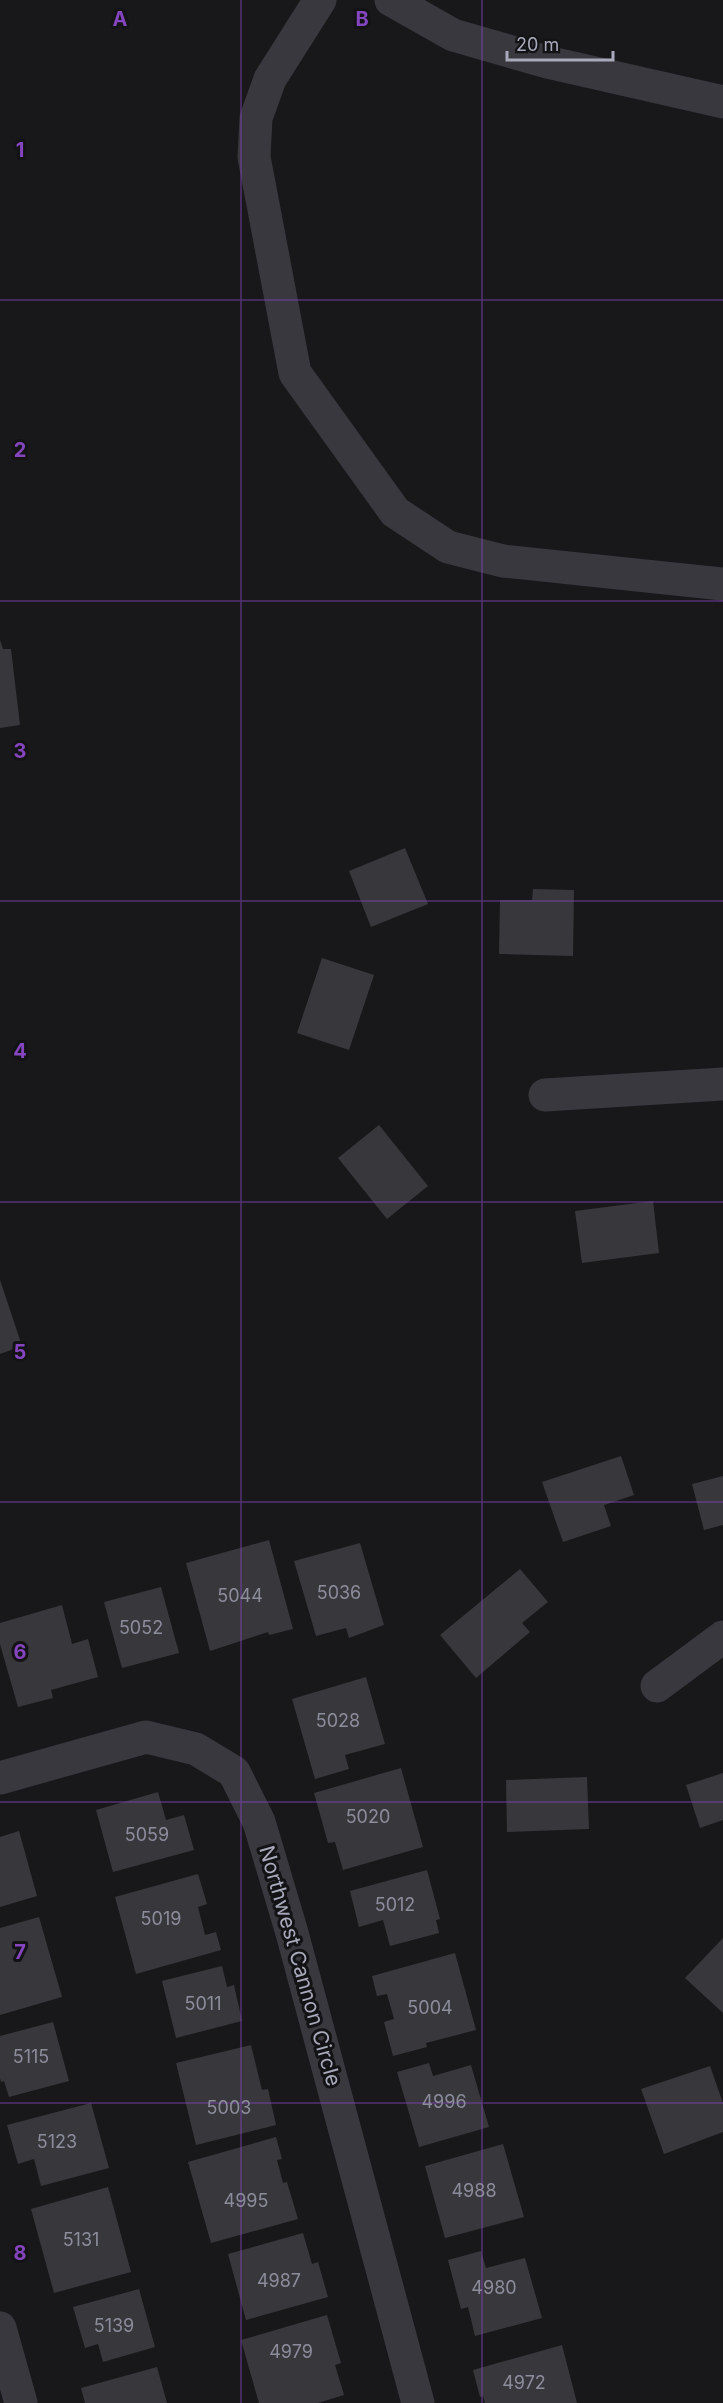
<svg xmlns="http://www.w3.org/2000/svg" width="723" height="2403" font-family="Inter,sans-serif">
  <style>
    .building { fill: #38373c }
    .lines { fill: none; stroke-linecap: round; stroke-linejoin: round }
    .minor { stroke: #39383f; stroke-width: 33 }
    .grid { fill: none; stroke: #8445be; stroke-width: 1.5; stroke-opacity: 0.55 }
    .labels { text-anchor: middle; stroke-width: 6; stroke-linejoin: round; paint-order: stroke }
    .number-label { font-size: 18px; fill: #8c8d9b }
    .street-label { font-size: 21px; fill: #a8aabb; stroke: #131215 }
    .grid-label { font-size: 20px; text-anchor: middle; font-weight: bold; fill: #8445be; stroke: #131215; stroke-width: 6; stroke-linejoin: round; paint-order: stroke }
  </style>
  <rect width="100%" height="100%" fill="#18181a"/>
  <g class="building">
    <polygon points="0,640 3,649 11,649 20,725 0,728"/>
    <polygon points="405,848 428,904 371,927 349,871"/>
    <polygon points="533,889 574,890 573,956 499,954 500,900 532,900"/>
    <polygon points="322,958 374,975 349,1050 297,1033"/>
    <polygon points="379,1125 428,1186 387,1219 338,1158"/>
    <polygon points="653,1201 659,1253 582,1263 575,1211"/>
    <polygon points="0,1280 22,1346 0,1354"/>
    <polygon points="621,1456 634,1495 604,1505 611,1526 563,1542 542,1482"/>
    <polygon points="723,1476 723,1525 704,1530 692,1484"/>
    <polygon points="269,1540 293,1629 269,1635 268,1632 210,1651 186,1563"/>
    <polygon points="360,1543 384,1625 349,1638 346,1628 316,1636 294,1561"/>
    <polygon points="520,1569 548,1602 522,1623 530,1632 476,1678 440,1635"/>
    <polygon points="161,1587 179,1653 122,1668 104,1602"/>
    <polygon points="62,1605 72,1644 88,1639 98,1677 51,1690 53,1698 18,1707 0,1644 0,1623"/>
    <polygon points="366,1677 385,1744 345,1755 349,1769 315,1779 292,1699"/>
    <polygon points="401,1768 423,1847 343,1870 335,1842 328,1843 314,1793"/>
    <polygon points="723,1773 723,1820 700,1828 686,1785"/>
    <polygon points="587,1777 589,1829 507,1832 506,1780"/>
    <polygon points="158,1792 166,1820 184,1815 194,1850 113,1872 96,1810"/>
    <polygon points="19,1831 37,1896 0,1907 0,1837"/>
    <polygon points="427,1870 440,1919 436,1920 439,1933 390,1946 383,1920 359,1927 350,1891"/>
    <polygon points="198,1874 207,1904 198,1907 205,1935 216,1932 221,1950 136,1974 115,1897"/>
    <polygon points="39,1917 62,1997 0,2015 0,1928"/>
    <polygon points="723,1938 723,2013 685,1978"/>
    <polygon points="455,1953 476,2030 426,2043 427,2047 393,2056 384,2022 394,2019 387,1994 377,1996 372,1976"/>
    <polygon points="222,1966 227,1987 234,1985 242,2021 176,2038 162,1981"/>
    <polygon points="53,2022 69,2081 9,2097 4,2081 1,2082 0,2078 0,2036"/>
    <polygon points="251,2045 262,2090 268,2089 276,2125 196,2145 176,2063"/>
    <polygon points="429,2063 433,2076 471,2065 489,2127 419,2147 397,2072"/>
    <polygon points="710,2066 723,2103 723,2132 664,2154 641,2089"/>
    <polygon points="91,2103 109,2168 41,2186 34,2159 18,2164 7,2125"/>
    <polygon points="276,2137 282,2159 277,2160 283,2183 287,2182 298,2219 211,2243 188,2162"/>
    <polygon points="503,2144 524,2217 445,2238 425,2166"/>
    <polygon points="108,2187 131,2272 54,2293 31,2209"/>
    <polygon points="303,2233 312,2264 318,2262 328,2297 246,2320 228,2254"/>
    <polygon points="481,2251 486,2268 525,2258 542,2318 475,2336 468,2307 461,2309 448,2260"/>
    <polygon points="139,2289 155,2347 103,2362 98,2344 85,2348 73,2307"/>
    <polygon points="327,2315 341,2363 335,2365 344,2395 318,2403 259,2403 241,2340"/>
    <polygon points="562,2345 577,2403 485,2403 483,2396 480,2397 473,2370"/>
    <polygon points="157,2367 167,2403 85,2403 81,2388"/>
  </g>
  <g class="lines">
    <g class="minor">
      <polyline points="320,0 270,79 256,118 254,157 295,373 395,512 448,547 503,561 723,584"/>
      <polyline points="391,0 453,35 547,62 723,102"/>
      <polyline points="545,1095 723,1084"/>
      <polyline points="657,1686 723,1637"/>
      <polyline points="0,1778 146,1737 196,1749 234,1772 259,1822 292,1933 418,2403"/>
      <polyline points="0,2328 21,2403"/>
    </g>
  </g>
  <path class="grid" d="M241 0V2403M482 0V2403M0 300H723M0 601H723M0 901H723M0 1202H723M0 1502H723M0 1802H723M0 2103H723"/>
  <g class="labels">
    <g class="number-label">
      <text x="339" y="1599">5036</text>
      <text x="240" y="1602">5044</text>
      <text x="141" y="1634">5052</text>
      <text x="338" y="1727">5028</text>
      <text x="368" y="1823">5020</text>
      <text x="147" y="1841">5059</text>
      <text x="395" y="1911">5012</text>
      <text x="161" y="1925">5019</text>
      <text x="203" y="2010">5011</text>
      <text x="430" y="2014">5004</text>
      <text x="31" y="2063">5115</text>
      <text x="444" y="2108">4996</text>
      <text x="229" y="2114">5003</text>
      <text x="57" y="2148">5123</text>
      <text x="474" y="2197">4988</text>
      <text x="246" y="2207">4995</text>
      <text x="81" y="2246">5131</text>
      <text x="279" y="2287">4987</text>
      <text x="494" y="2294">4980</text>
      <text x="114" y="2332">5139</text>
      <text x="291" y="2358">4979</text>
      <text x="524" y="2389">4972</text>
    </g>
    <g class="street-label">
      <text transform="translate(300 1966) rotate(74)" y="7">Northwest Cannon Circle</text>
    </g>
  </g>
  <g class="grid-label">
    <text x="120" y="26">A</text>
    <text x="362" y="26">B</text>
    <text x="20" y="157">1</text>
    <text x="20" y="457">2</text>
    <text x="20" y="758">3</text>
    <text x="20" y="1058">4</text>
    <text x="20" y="1359">5</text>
    <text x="20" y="1659">6</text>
    <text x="20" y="1959">7</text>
    <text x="20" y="2260">8</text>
  </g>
  <path d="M507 51v9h106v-9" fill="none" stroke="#a8aabb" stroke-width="3"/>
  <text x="516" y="51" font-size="18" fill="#a8aabb" stroke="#131215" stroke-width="4.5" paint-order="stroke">20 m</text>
</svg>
